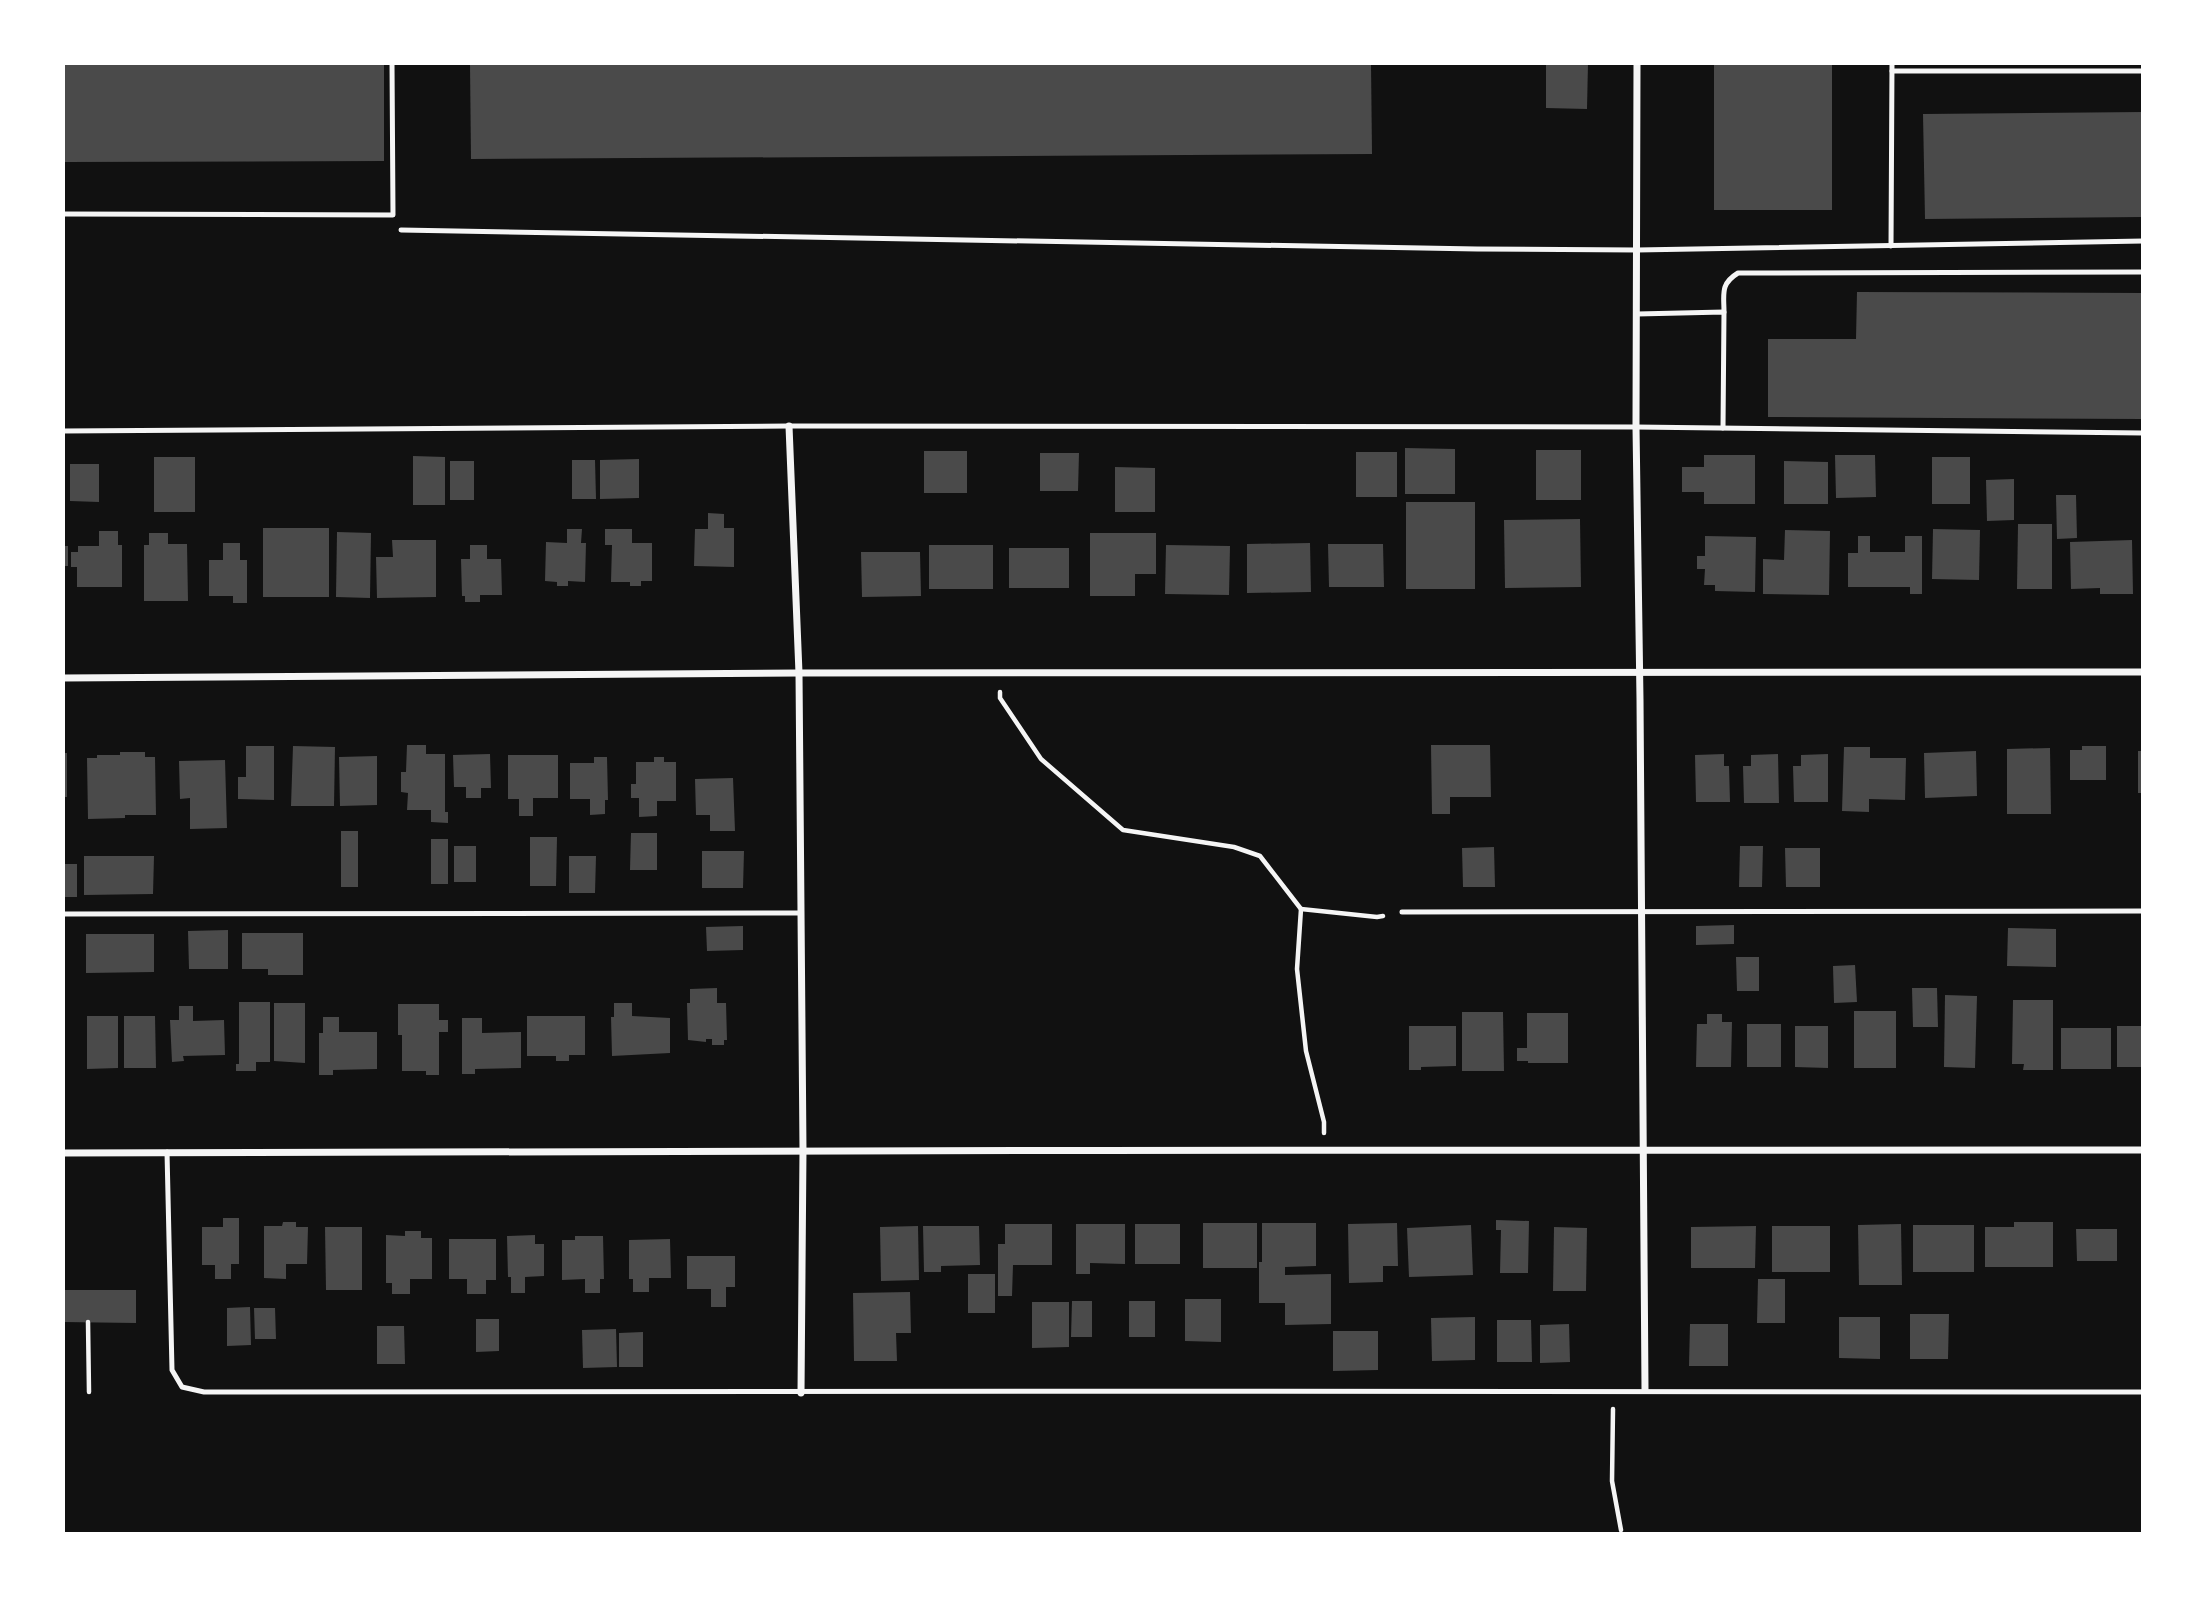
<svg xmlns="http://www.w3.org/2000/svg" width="2206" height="1597" font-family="Mulish,sans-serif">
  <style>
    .building { fill: #4a4a4a }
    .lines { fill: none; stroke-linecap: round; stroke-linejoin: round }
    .path { stroke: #f5f5f5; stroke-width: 4.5 }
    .service { stroke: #f5f5f5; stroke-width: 5 }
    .minor { stroke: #f5f5f5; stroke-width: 7 }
  </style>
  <rect width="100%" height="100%" fill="#111"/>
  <g class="building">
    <polygon points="63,63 384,63 384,161 63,162"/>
    <polygon points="470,63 1371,63 1372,154 471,159"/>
    <polygon points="1546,63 1588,63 1587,109 1546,108"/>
    <rect x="1714" y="63" width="118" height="147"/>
    <polygon points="2143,112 2143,217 1925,219 1923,114"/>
    <polygon points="1857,292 2143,293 2143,419 1768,417 1768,339 1856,339"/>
    <polygon points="1405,448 1455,449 1455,494 1405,494"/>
    <rect x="1536" y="450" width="45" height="50"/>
    <rect x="924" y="451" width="43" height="42"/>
    <rect x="1356" y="452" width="41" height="45"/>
    <polygon points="1040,453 1079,453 1078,491 1040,491"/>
    <polygon points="1704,455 1755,455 1755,504 1704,504 1704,492 1682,492 1682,467 1704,467"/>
    <polygon points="1835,455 1875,455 1876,497 1836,498"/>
    <polygon points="413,456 445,457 445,505 413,505"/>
    <rect x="154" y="457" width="41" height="55"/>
    <rect x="1932" y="457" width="38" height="47"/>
    <polygon points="639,459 639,498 600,499 600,460"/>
    <polygon points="572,460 595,460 596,499 572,499"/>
    <rect x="450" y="461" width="24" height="39"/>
    <polygon points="1784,461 1828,462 1828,504 1784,504"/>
    <polygon points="70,464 99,464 99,502 70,501"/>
    <polygon points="1115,467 1155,468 1155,512 1115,512"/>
    <polygon points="2014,479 2014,520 1987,521 1986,480"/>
    <polygon points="2056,495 2076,495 2077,538 2057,539"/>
    <rect x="1406" y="502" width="69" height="87"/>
    <polygon points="708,513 724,514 724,528 734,528 734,567 694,566 695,529 708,529"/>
    <polygon points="1580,519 1581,587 1505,588 1504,520"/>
    <polygon points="2018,524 2052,524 2052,589 2017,589"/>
    <rect x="263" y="528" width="66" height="69"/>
    <polygon points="567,529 582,529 581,543 586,543 585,582 568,581 568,586 557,586 557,582 545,581 546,542 567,543"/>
    <polygon points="605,529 632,529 632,543 652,543 652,581 641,581 641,586 630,586 630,582 611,582 612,545 605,545"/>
    <polygon points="1933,529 1980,530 1979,580 1932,579"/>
    <polygon points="1785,530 1830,531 1829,595 1763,594 1763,559 1784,560"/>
    <polygon points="99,531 118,531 118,545 122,545 122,587 77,587 77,567 71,567 71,552 78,552 78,546 99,546"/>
    <polygon points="337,532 371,533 370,598 336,597"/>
    <polygon points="149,533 168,533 168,544 187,544 188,601 144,601 144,545 149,545"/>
    <polygon points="1090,533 1156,533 1156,574 1135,574 1135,596 1090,596"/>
    <polygon points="1705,536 1756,537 1755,592 1715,591 1715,585 1704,585 1705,569 1697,569 1697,556 1705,556"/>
    <polygon points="1858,536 1870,536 1870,552 1905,552 1905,536 1922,536 1922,594 1910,594 1910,587 1848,587 1848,553 1858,553"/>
    <polygon points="392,540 436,540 436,597 377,598 376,557 393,557"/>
    <polygon points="2132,540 2133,594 2100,594 2100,588 2071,589 2070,542"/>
    <polygon points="223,543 240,543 240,560 247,560 247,603 233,603 233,596 209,596 209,560 223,560"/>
    <polygon points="1310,543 1311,592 1247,593 1247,544"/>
    <polygon points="1328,544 1383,544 1384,587 1329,587"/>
    <polygon points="470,545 487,545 487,559 501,559 502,595 480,595 480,602 465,602 465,596 462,596 461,559 470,559"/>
    <rect x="929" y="545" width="64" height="44"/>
    <polygon points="1166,545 1230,546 1229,595 1165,594"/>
    <rect x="63" y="546" width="5" height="20"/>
    <rect x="1009" y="548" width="60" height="40"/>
    <polygon points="861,552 920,552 921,596 862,597"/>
    <polygon points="407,745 426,745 426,754 445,754 445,812 448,812 448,823 431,822 431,810 407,810 408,793 401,792 401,772 406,772"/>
    <polygon points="1431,745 1490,745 1491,797 1450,797 1450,814 1432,814"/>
    <polygon points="246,746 274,746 274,800 238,799 238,777 246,777"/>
    <polygon points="293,746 335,747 334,806 291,806"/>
    <polygon points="2082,746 2106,746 2106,780 2070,780 2070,750 2082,750"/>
    <polygon points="1844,747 1870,747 1870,758 1906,758 1905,800 1869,799 1869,812 1842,811"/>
    <polygon points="2050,748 2051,814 2007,814 2007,749"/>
    <polygon points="1976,751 1977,796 1925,798 1924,753"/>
    <rect x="2138" y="751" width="5" height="42"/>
    <polygon points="120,752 145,752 145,757 155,757 156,815 125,815 125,818 88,819 87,758 97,758 97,755 120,755"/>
    <rect x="63" y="753" width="4" height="44"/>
    <polygon points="490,754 491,788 481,788 481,798 466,798 466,787 454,787 453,755"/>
    <polygon points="1724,754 1724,766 1729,766 1730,802 1696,802 1695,755"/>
    <polygon points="1778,754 1779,803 1744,803 1743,766 1751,766 1751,755"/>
    <polygon points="1828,754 1828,802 1794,802 1793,766 1801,766 1801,755"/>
    <polygon points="508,755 558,755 558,798 533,798 533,816 519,816 519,799 508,799"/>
    <polygon points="377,756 377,805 340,806 339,757"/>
    <polygon points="594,757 607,757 608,800 605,800 605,814 590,815 590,799 570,799 570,763 594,763"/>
    <polygon points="654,757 664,757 664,762 676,762 676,801 657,801 657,816 639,817 639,798 631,798 631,784 636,784 636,762 654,762"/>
    <polygon points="225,760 227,828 190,829 190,798 180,799 179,761"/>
    <polygon points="733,778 735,831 710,831 710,815 696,815 695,779"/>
    <rect x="341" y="831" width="17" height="56"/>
    <polygon points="631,833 657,833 657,870 630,870"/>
    <polygon points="530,837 557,837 556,886 530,886"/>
    <rect x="431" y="839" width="17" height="45"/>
    <rect x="454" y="846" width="22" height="36"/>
    <polygon points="1740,846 1763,846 1762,887 1739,887"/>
    <polygon points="1494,847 1495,887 1463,887 1462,848"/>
    <polygon points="1785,848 1820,848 1820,887 1786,887"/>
    <polygon points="702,851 744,851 743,888 702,888"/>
    <polygon points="84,856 154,856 153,894 84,895"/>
    <polygon points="569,856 596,856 595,893 569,893"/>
    <rect x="63" y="864" width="14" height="33"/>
    <polygon points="1734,925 1734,944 1696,945 1696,926"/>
    <polygon points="743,926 743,950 707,951 706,927"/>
    <polygon points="2008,928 2056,929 2056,967 2007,966"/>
    <polygon points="228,930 228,969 189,969 188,931"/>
    <polygon points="242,933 303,933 303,975 268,975 268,969 242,969"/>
    <polygon points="86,934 154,934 154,972 86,973"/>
    <polygon points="1736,957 1759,957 1759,991 1737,991"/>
    <polygon points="1855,965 1857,1002 1834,1003 1833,966"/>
    <polygon points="717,988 717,1003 726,1003 727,1040 724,1040 724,1045 712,1045 712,1039 706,1039 706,1042 688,1040 687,1003 690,1003 690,989"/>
    <polygon points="1912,988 1937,988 1938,1027 1913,1027"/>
    <polygon points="1945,995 1977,996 1975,1068 1944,1067"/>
    <polygon points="2013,1000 2053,1000 2053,1070 2023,1070 2024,1064 2012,1064"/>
    <polygon points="239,1002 270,1002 270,1062 256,1062 256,1071 236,1071 236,1064 239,1064"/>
    <polygon points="274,1003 305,1003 305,1063 274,1061"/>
    <polygon points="614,1003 632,1003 632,1016 670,1018 670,1053 612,1056 611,1017 614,1017"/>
    <polygon points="398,1004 439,1004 439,1020 448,1020 448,1032 439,1032 439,1075 426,1075 426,1071 402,1071 402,1035 398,1035"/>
    <polygon points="179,1006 193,1006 193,1021 224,1020 225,1055 183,1056 184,1061 172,1062 170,1020 179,1020"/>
    <rect x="1854" y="1011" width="42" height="57"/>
    <polygon points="1462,1012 1503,1012 1504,1071 1462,1071"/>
    <polygon points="1527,1013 1568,1013 1568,1063 1528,1063 1528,1061 1517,1061 1517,1048 1527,1048"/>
    <polygon points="1707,1014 1722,1014 1722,1022 1732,1022 1731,1067 1696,1067 1697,1024 1707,1024"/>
    <polygon points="87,1016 118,1016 118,1068 87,1069"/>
    <polygon points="124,1016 155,1016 156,1068 124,1068"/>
    <polygon points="527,1016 585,1016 585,1055 569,1055 569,1061 556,1061 556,1056 527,1056"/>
    <polygon points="323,1017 339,1017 339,1032 377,1032 377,1069 333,1070 333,1075 319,1075 319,1033 323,1033"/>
    <polygon points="462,1018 482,1018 482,1033 521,1032 521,1068 475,1069 475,1074 462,1074"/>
    <rect x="1747" y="1024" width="34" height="43"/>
    <polygon points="1409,1026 1456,1026 1456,1066 1421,1067 1421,1070 1409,1070"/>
    <polygon points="1795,1026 1828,1026 1828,1068 1795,1067"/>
    <rect x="2117" y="1026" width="26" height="41"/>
    <rect x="2061" y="1028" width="50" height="41"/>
    <polygon points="223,1218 239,1218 239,1264 231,1264 231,1279 215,1279 215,1265 202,1265 202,1227 223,1227"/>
    <polygon points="1496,1220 1529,1221 1528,1273 1500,1273 1501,1230 1496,1230"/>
    <polygon points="283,1222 296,1222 296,1227 308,1227 307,1264 286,1264 286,1279 264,1278 264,1226 282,1226"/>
    <polygon points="2014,1222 2053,1222 2053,1267 1985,1267 1985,1227 2014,1227"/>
    <rect x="1203" y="1223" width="54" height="45"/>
    <polygon points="1262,1223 1316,1223 1316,1266 1285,1267 1285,1275 1331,1274 1331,1324 1285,1325 1285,1303 1259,1303 1259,1262 1262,1262"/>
    <polygon points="1397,1223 1398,1266 1383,1266 1383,1282 1349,1283 1348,1224"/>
    <polygon points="1005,1224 1052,1224 1052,1265 1013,1265 1012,1296 998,1296 998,1244 1005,1244"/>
    <polygon points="1076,1224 1125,1224 1125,1264 1090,1263 1090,1274 1076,1274"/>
    <rect x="1135" y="1224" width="45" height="40"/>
    <polygon points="1901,1224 1902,1285 1859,1285 1858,1225"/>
    <polygon points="1471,1225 1473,1275 1409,1277 1407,1228"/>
    <rect x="1913" y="1225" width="61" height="47"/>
    <polygon points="918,1226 919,1280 881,1281 880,1227"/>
    <polygon points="923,1226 979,1226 980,1265 941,1266 941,1272 924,1272"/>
    <polygon points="1756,1226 1755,1268 1691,1268 1691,1227"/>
    <rect x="1772" y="1226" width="58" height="46"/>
    <polygon points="325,1227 362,1227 362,1290 326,1290"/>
    <polygon points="1554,1227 1587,1228 1586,1291 1553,1291"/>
    <polygon points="2076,1229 2117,1229 2117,1261 2077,1261"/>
    <polygon points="405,1231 421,1231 421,1238 432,1238 432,1279 410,1279 410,1294 392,1294 392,1283 386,1283 386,1235 405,1236"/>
    <polygon points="535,1235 535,1244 544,1244 544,1276 525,1277 525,1293 511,1293 511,1277 508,1277 507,1236"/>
    <polygon points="575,1236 603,1236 604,1279 600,1279 600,1293 585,1293 585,1279 562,1280 562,1240 575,1240"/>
    <polygon points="449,1239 496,1239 496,1280 486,1280 486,1294 467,1294 467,1279 449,1279"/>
    <polygon points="670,1239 671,1278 649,1278 649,1292 633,1292 633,1279 629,1279 629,1240"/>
    <polygon points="687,1256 735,1256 735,1287 726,1287 726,1307 711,1307 711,1289 687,1289"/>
    <rect x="968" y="1274" width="27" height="39"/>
    <polygon points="1758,1279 1785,1279 1785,1323 1757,1323"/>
    <polygon points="63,1290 136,1290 136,1323 63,1322"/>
    <polygon points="910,1292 911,1333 896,1333 897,1361 854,1361 853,1293"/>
    <polygon points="1185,1299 1221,1299 1221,1342 1185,1341"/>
    <polygon points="1072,1301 1092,1301 1092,1337 1071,1337"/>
    <rect x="1129" y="1301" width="26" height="36"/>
    <polygon points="1032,1302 1069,1302 1069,1347 1032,1348"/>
    <polygon points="250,1307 251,1345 227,1346 227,1308"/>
    <polygon points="254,1308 275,1308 276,1339 255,1339"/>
    <polygon points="1910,1314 1949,1314 1948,1359 1910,1359"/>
    <polygon points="1475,1317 1475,1360 1432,1361 1431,1318"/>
    <polygon points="1839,1317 1880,1317 1880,1359 1839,1358"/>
    <polygon points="476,1319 499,1319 499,1351 476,1352"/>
    <polygon points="1497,1320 1531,1320 1532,1362 1497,1362"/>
    <polygon points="1569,1324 1570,1362 1540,1363 1540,1325"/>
    <polygon points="1690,1324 1728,1324 1728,1366 1689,1366"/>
    <polygon points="377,1326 404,1326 405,1364 377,1364"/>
    <polygon points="616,1329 617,1367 583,1368 582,1330"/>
    <polygon points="1333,1331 1378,1331 1378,1370 1333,1371"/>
    <polygon points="643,1332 643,1367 619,1367 619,1333"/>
  </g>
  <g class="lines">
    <g class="path">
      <polyline points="1000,692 1000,698 1041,759 1123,830 1234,847 1260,856 1301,909"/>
      <polyline points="1324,1133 1324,1122 1306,1051 1297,969 1301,909 1377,917 1383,916"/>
      <polyline points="88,1322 89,1392"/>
      <polyline points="1613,1409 1612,1481 1621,1530"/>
    </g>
    <g class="service">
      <polyline points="1892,71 2143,71"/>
      <polyline points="63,214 393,215 392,63"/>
      <polyline points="401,230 1477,249 1637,250 2143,241"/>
      <polyline points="1891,246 1892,63"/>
      <path d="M1724 312C1724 294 1720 284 1738 273L2143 272"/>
      <polyline points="1637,314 1724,312 1723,428"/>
      <polyline points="63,431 789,426 1636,427 2143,433"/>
      <polyline points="1402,912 2143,911"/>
      <polyline points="63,914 800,913"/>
      <path d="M167 1152 172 1370 182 1387 204 1392C850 1393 1497 1389 2143 1392"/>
    </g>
    <g class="minor">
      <polyline points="1637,63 1636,427 1640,699 1645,1389"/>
      <polyline points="789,426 799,673 803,1150 801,1393"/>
      <polyline points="63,678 799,673 2143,672"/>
      <path d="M63 1153C756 1148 1450 1152 2143 1150"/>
    </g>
  </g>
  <rect width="2206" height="1597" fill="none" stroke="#ffffff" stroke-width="130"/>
</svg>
